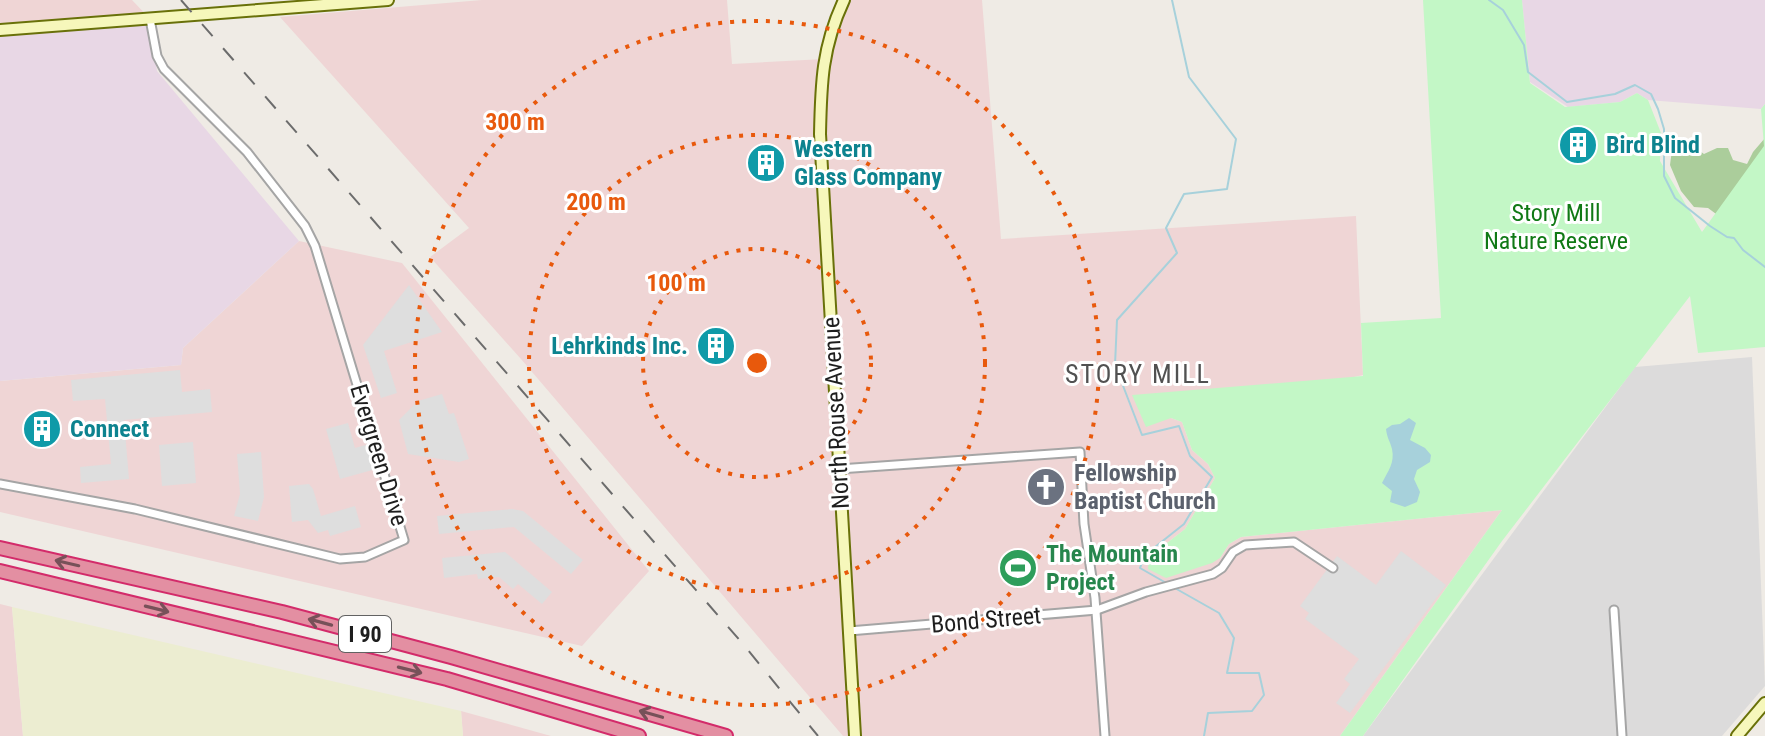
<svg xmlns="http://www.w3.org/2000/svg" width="1765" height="736" font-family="'Roboto Condensed',sans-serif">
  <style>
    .residential { fill: #dcdbdb }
    .commercial { fill: #efd5d5 }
    .industrial { fill: #e8d7e5 }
    .farmland { fill: #ecedd1 }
    .forest { fill: #abcd9b }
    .park { fill: #c3f7c6 }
    .parking { fill: #dedede }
    .water { fill: #a7d1db }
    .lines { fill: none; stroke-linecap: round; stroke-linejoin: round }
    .stream { stroke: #a7d1db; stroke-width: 2 }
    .street-casing { stroke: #a5a5a5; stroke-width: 11 }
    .secondary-casing { stroke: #697109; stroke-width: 14 }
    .highway-casing { stroke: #d32b6a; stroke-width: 16 }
    .street { stroke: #fff; stroke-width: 7 }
    .secondary { stroke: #f6f7bb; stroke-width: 10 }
    .highway { stroke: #e38fa2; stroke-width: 12 }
    .rail { stroke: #6c6c6c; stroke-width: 2; stroke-dasharray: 16 16; stroke-linecap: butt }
    .oneway { stroke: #775159 }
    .ring { fill: none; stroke: #e8590c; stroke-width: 4; stroke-dasharray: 4 8 }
    .labels { text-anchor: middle; stroke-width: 6; stroke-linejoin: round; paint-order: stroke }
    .shield { fill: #fff; stroke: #626262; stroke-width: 2 }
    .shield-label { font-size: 22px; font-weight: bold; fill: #1e1e1e }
    .culture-label { font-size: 24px; font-weight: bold; fill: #0d838f; stroke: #fff; text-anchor: start }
    .park-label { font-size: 24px; fill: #107915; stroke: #fff }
    .street-label { font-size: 24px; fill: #1e1e1e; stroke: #fff }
    .worship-label { font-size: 24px; font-weight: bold; fill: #5b616d; stroke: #fff; text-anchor: start }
    .leisure-label { font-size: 24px; font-weight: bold; fill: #27864d; stroke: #fff; text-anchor: start }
    .neighbourhood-label { font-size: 26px; letter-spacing: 2px; fill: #515151; stroke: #fff }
    .centre { fill: #e8590c; stroke: #fff; stroke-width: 4 }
    .ring-label { font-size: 24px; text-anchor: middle; font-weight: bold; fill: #e8590c; stroke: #fff; stroke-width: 6; stroke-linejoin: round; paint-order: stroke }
  </style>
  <rect width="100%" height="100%" fill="#efebe5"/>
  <polygon class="residential" points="1752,357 1765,686 1722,736 1363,736 1635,367"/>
  <g class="commercial">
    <polygon points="0,0 132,0 150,19 0,30"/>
    <polygon points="482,0 727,0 732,64 824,59 844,0 982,0 1001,239 1356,216 1363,375 1171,418 1182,422 1192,450 1208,464 1215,478 1185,529 1149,557 1220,558 1229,544 1241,537 1502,510 1340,736 843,736 521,359 430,257 469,228 280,17"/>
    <polygon points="299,241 402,263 649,571 582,646 0,512 0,381 181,365 183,348"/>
    <polygon points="0,604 12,607 23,736 0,736"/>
    <polygon points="461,711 551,736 463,736"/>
  </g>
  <g class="industrial">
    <polygon points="1522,0 1765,0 1765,104 1761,109 1648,100 1637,93 1620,102 1568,107 1530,82"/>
    <polygon points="150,19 157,71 299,241 183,348 181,365 0,381 0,30"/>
  </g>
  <polygon class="farmland" points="12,607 461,711 463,736 23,736"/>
  <polygon class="forest" points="1765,138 1765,178 1731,225 1708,208 1694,207 1681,191 1670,165 1673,142 1690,144 1704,154 1717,148 1728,148 1733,160 1747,164 1753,152"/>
  <polygon class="park" points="1423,0 1522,0 1530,83 1565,107 1620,102 1637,93 1648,100 1661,133 1660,161 1702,232 1764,146 1761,109 1765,104 1765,347 1698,353 1690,296 1502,541 1363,736 1340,736 1502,510 1241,537 1229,544 1220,558 1212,563 1166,578 1148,569 1149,557 1185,529 1215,478 1208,464 1192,450 1182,422 1171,418 1146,427 1132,395 1363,376 1361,323 1441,318"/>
  <g class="parking">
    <polygon points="409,285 442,332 384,351 397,393 381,398 363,345"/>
    <polygon points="180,370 182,392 210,389 212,412 124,420 129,479 81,483 80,467 111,464 105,399 73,401 71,380"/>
    <polygon points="442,394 449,414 454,413 469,459 459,462 408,454 399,420 418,401"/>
    <polygon points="348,423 355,448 369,444 376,469 340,479 326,429"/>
    <polygon points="193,442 196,483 162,486 159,445"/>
    <polygon points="261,452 264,497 258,521 234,516 240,494 237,454"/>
    <polygon points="309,484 313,489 321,516 355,506 361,527 330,536 328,530 318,533 308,520 292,522 289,486"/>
    <polygon points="512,509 523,511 583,560 571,574 514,527 439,534 437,516"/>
    <polygon points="1401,551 1446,585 1350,713 1336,703 1350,684 1344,679 1359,659 1305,619 1309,613 1300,606 1337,556 1376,585"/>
    <polygon points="505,552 552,592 542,604 518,584 513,589 499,577 478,579 477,574 444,578 442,558"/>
  </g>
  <path class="water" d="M1409 418 1416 423 1410 440 1425 448 1431 455 1430 462 1417 470 1414 479 1420 492 1417 502 1405 507 1390 502 1392 491 1382 483C1388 471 1395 463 1392 449 1390 441 1387 438 1386 429L1392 425 1400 424Z"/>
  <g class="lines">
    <g class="stream">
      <polyline points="1489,0 1503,10 1524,45 1528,72 1567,102 1615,94 1635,85 1651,94 1658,109 1664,129 1664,176 1675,198 1710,226 1727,237 1734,238 1743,250 1765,267"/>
      <polyline points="1168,584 1140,568 1145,555 1184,524 1212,477 1190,456 1179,426 1142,435 1115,365 1117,320 1177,253 1166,228 1184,194 1227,189 1236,139 1189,77 1172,0"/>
      <polyline points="1173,587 1219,613 1234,638 1227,673 1259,673 1264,695 1252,711 1208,713 1204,736"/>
    </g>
    <defs>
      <g id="street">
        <polyline points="839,469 1080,452 1084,524 1095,598 1105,736"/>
        <polyline points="0,484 135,509 340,559 365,557 404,540 315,246 305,226 247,152 164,69 157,56 150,19"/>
        <polyline points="1614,610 1622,736"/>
        <polyline points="849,631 1097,610 1146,592 1213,574 1222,568 1233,552 1245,545 1294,542 1333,568"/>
      </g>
      <g id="secondary">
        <path d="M844 0C822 47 821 83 820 134L855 736"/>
        <polyline points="0,30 388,0"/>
        <polyline points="1737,736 1765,703"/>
      </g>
      <g id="highway">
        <polyline points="0,548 282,612 451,657 726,736"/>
        <polyline points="0,571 447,679 639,736"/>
      </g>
    </defs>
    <use href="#street" class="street-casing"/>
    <use href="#secondary" class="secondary-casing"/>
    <use href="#highway" class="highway-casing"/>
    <use href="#street" class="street"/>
    <use href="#secondary" class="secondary"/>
    <use href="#highway" class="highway"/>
    <polyline class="rail" points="181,0 743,644 818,736"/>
  </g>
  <defs><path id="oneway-shaft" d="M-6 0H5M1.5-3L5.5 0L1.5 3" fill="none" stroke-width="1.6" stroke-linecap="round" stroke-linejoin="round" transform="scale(2)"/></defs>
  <g class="oneway">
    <use href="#oneway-shaft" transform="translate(67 563) rotate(-167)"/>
    <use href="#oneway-shaft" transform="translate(157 609) rotate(14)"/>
    <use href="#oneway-shaft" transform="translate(320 622) rotate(-165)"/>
    <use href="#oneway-shaft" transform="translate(410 670) rotate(14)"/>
    <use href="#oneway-shaft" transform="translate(651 714) rotate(-164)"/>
  </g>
  <g class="ring">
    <circle cx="757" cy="363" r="114"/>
    <circle cx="757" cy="363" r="228"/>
    <circle cx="757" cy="363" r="342"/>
  </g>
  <defs>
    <symbol id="building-disc" viewBox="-11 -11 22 22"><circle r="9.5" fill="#0f9aa8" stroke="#fff"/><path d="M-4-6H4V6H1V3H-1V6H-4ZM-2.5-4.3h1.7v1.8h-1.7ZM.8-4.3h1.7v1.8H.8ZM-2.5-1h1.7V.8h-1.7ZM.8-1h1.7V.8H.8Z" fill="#fff"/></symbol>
    <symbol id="church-disc" viewBox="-11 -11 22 22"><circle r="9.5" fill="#6b7280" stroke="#fff"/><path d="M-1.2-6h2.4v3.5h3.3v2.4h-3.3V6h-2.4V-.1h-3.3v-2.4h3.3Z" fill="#fff"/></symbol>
    <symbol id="stadium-disc" viewBox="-11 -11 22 22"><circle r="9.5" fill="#2e9e5b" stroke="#fff"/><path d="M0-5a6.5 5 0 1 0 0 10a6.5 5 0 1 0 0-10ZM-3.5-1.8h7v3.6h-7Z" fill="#fff"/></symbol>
  </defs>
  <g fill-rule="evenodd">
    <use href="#building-disc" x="1556" y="123" width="44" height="44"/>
    <use href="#building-disc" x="744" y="141" width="44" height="44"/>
    <use href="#building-disc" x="694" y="324" width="44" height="44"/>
    <use href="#building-disc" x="20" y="407" width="44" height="44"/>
    <use href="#church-disc" x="1024" y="465" width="44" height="44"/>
    <use href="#stadium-disc" x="996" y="546" width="44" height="44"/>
  </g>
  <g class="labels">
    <rect class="shield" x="339" y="616" width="52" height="36" rx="6"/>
    <g class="shield-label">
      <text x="365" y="642">I 90</text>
    </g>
    <g class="culture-label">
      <text x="1606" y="153">Bird Blind</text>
      <text x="794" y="157">Western<tspan x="794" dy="28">Glass Company</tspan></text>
      <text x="688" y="354" text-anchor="end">Lehrkinds Inc.</text>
      <text x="70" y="437">Connect</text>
    </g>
    <g class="park-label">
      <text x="1556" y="221">Story Mill<tspan x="1556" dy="28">Nature Reserve</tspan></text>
    </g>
    <g class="street-label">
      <text transform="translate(836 413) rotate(-93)" y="8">North Rouse Avenue</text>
      <text transform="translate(379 455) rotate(73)" y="8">Evergreen Drive</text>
      <text transform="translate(986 620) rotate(-5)" y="8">Bond Street</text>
    </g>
    <g class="worship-label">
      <text x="1074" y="481">Fellowship<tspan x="1074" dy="28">Baptist Church</tspan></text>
    </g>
    <g class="leisure-label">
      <text x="1046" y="562">The Mountain<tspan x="1046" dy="28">Project</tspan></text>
    </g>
    <g class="neighbourhood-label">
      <text x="1138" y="383">STORY MILL</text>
    </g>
  </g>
  <circle cx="757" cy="363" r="12" class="centre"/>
  <g class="ring-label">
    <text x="515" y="130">300 m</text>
    <text x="596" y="210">200 m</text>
    <text x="676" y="291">100 m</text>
  </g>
</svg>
